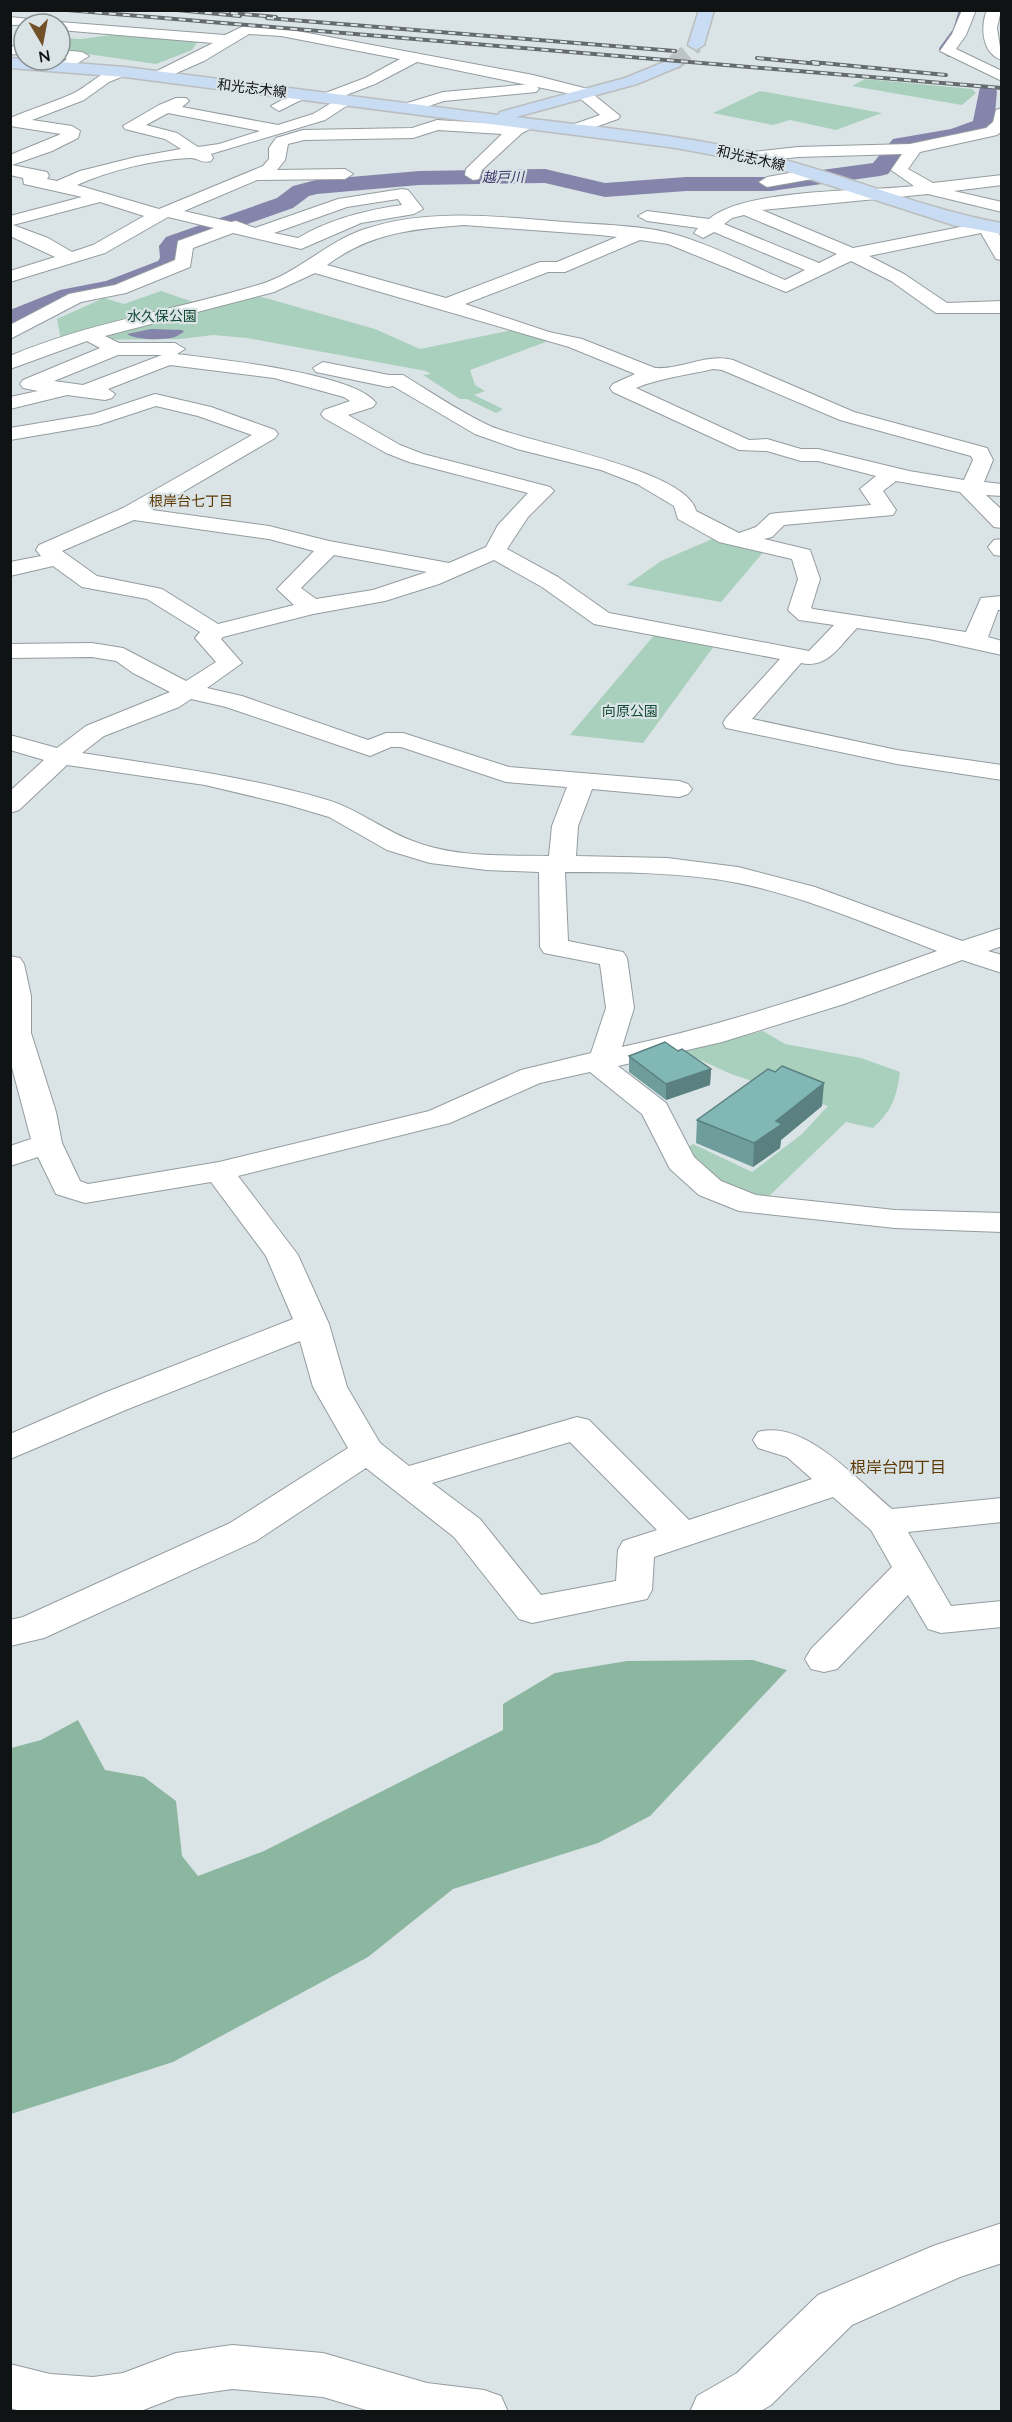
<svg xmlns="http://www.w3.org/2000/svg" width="1012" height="2422" font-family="Quicksand,'Noto Sans JP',sans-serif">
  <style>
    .green { fill: #a9d0bc }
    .forest { fill: #8bb6a0 }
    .water { fill: #8584aa }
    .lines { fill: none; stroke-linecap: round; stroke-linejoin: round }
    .stream { stroke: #8584aa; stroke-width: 4 }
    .river { fill: #8584aa; fill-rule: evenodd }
    .major-tunnel { stroke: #bcc4c6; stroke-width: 16; stroke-dasharray: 16 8; stroke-linecap: butt }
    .minor-casing { stroke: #949c9f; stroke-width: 2 }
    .major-casing { stroke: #bcbdbd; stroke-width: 3 }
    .minor { fill: #fff; fill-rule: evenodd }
    .major { fill: #c8dcf4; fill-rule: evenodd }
    .rail-casing { stroke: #656a6c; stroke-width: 4 }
    .rail { stroke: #dae3e6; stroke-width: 2; stroke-dasharray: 7; stroke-linecap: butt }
    .wall { fill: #6f9d9c }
    .shaded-wall { fill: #5a807f }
    .building { fill: #81b7b5; stroke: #5a807f; stroke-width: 1.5 }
    .labels { text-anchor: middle; stroke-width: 4.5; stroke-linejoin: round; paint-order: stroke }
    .far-street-label { font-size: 14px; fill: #101314; stroke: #dae3e6 }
    .far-water-label { font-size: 14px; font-style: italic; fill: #3b3669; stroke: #dae3e6 }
    .far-park-label { font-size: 14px; fill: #124933; stroke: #dae3e6 }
    .far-neighbourhood-label { font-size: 14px; fill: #5d3903; stroke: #dae3e6 }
    .neighbourhood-label { font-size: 16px; fill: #5d3903; stroke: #dae3e6 }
  </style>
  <rect width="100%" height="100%" fill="#dae3e6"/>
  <g class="green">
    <polygon points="112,35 198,41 192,50 156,64 60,50 60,38 81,39"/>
    <polygon points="865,79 972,89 976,93 962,105 852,86"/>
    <polygon points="760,91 882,113 836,130 790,120 773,125 713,113"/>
    <polygon points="161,291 202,305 248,293 375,329 420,349 517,329 551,340 470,370 475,385 485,391 474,395 503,409 496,413 467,399 460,399 423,375 431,374 426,371 247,338 213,335 181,339 61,340 57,319 104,298 124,304"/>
    <polygon points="717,537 765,550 721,602 627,585 661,561"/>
    <polygon points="656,633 717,642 643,743 570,735"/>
    <path d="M763 1031 785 1044 861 1058 900 1072C897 1096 892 1111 873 1128L846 1122 765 1200 718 1183 686 1149 693 1144 752 1172 802 1134 828 1106 731 1074 696 1058 681 1056V1052Z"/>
  </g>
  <polygon class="forest" points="753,1660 787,1670 650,1816 598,1843 453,1889 368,1957 173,2062 11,2114 11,1748 41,1740 78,1720 105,1770 144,1777 176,1801 182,1856 198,1876 264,1851 503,1730 503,1704 555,1673 627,1661"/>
  <path class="water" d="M151 329 182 330 184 332C179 334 177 337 171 338 160 340 136 340 127 334Z"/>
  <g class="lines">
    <polyline class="stream" points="949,55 941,49 955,30 961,10"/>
    <path class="river" d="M987 85 994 87 997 91 994 125 990 129 955 141 908 149 888 174 880 176 771 191H686L605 197 545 183 419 185 317 194 309 196 293 208 183 247 184 259C164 288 108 292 77 301 54 307 33 321 10 326V310L60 290 106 281 158 261 160 258 159 246 166 237 277 198 293 186 316 180 419 171 545 169 605 183 686 177H771L873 163 893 139 951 129 973 121 980 87Z"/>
    <polyline class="major-tunnel" points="674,63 696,45"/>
    <defs>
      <g id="minor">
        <polygon points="962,10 976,10 966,35 956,49 1002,71 1002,81 940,51 952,34"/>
        <path d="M987 10H1001L997 28 1002 60C982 54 980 27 987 10Z"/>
        <polygon points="10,17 39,20 46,24 10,25"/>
        <path d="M60 22 225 35 246 25 281 28 533 75 592 90 594 95 620 116 618 119 578 133H566L564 130 566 127 600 115 576 95 417 62 375 84 346 95 354 100 351 103 325 120 211 154 213 158 211 161C202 164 197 157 189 158 152 160 111 170 77 185L159 209 263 166 269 159V148L276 138 303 130 412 128 437 120 515 125 528 121 536 126 522 133 482 170 479 179 473 180 465 175 466 169 502 134 438 130 413 138 304 140 288 144 285 160 277 170 345 169 353 174 345 179 257 180 184 211 231 222 236 221 255 228 338 199 402 189 408 190 423 209 414 214 361 223 301 249 233 233 193 248 190 267 126 293 81 302 10 339V325L69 294 115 285 175 260 178 241 214 228 168 217 105 253 10 282V271L55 257 10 236V216L82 197 24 184 23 178 10 175V155L61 134 10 126V118C31 109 52 103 72 94 90 86 108 63 130 69L133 72 109 82 84 100 32 120 72 126 80 131 78 138 52 151 12 165 47 172 49 176 47 179 57 181 80 171 136 157 181 149 165 139 125 129 123 126 159 105 176 98H186L189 101 182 107 278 125 313 114 338 99 325 103 317 98 320 95 365 78 400 59 281 36 249 34 204 61 158 81 153 79 150 76 153 73 213 43 60 30V24H54ZM168 113 260 131 219 144 198 147 177 133 146 125ZM398 199 402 205C366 210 330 219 298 238L274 233 347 207ZM100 202 144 216 93 245 72 252 48 238 13 225Z"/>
        <polygon points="10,46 24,47 24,55 10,54"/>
        <polygon points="60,50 82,52 89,56 65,71 58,67 67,59 60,58"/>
        <polygon points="531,84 536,86 539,89 536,92 444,101 407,113 399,108 401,105 443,92"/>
        <polygon points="300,90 308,95 305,98 279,111 271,106"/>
        <path d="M1002 108V131L997 135 920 152 908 169 933 183 1002 175V185L954 191 1002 202V212L928 194 762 210 853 248 986 222 992 223 1002 239V260L996 259 981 233 869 256 904 274 947 303 1002 301V313H936L891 281 851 261 786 292 668 244 640 240 565 272H548L465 304 549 332 582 339 655 368C682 370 706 353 733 360L854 412 987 448 993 460 984 482 1002 484V496L986 495 1002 510V528L994 527 960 492 896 481 883 491 896 510 893 515 784 525 772 537 764 539 810 550 820 579 811 608 813 609 966 632 981 598 1002 596V610H998L988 637 1002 641V655L929 639 857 628C839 646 828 669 801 663L752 719 897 750 1002 765V780L897 764 726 728 723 723 726 718 780 659 594 624 542 587 494 560 439 584 385 601 313 614 223 637 221 639 242 663 207 688 242 696 368 740 386 733H403L509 767 679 781 688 784 692 789 688 794 679 797 592 789 578 826 576 856 667 858 738 867 815 887 962 941 1002 928V946L988 951 1002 955V973L962 960 844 1004 722 1042 618 1066 666 1103 694 1157 721 1181 756 1195 895 1210 1002 1213V1232L895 1228 739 1211 699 1195 670 1169 642 1114 590 1072 540 1083 450 1123 238 1176 298 1255 329 1324 347 1387 380 1443 409 1466 577 1417 589 1420 689 1520 812 1479 787 1457 758 1448 753 1440 758 1432C805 1419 858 1481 892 1509L1002 1498V1522L908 1532 951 1606 1002 1601V1627L941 1633 928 1629 908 1595 837 1669 824 1672 811 1669 805 1659 811 1649 892 1567 871 1530 833 1497 654 1557 652 1590 647 1599 532 1623 519 1619 454 1537 366 1468 256 1541 44 1638 10 1646V1620L23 1617 230 1523 348 1448 313 1387 300 1341 128 1409 10 1459V1434L104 1393 293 1319 266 1256 211 1182 85 1203 56 1194 38 1157 10 1166V1146L31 1139 10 1060V956L20 958 24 964 31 996V1033L56 1112 62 1143 80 1181 88 1184 219 1162 429 1111 521 1070 591 1053 606 1008 600 964 544 953 540 947 539 872 487 870 430 863 387 850 329 817 285 804 205 785 67 765 19 810 10 813V791L44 760 10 750V735L57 748 86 726 170 692 133 673 116 661 92 657 10 658V644L92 643 123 648 186 681 216 662 195 638 200 632 147 599 82 587 53 566 10 576V562L41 556 36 550 39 545 123 508 252 435 198 416 156 406 98 425 10 440V428L94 414 155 394 211 407 275 430 278 434 275 438 152 510 269 526 329 541 449 563 486 547 498 525 528 493 409 462 386 453 324 418 321 414 324 410 350 401 344 397 274 378 170 365 108 389 115 394 112 398 105 400 67 395 10 409V397L38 391 23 388 20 384 23 380 100 348 87 341 10 369V356C90 322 176 310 258 285 297 274 325 243 362 230 431 206 506 218 578 223 609 225 646 226 677 235 714 246 750 265 785 280L805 270 714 232 703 238 694 233 698 228 647 221 638 216 647 211 709 219C747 188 862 192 914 186L891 170 902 154 798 157 753 162 745 157 753 152 798 147 910 144 986 128 993 122 996 110ZM744 215 837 254 819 263 724 224 732 218ZM464 225 600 235 617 237 557 262H540L446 298 327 265C370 233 411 229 464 225ZM315 273 569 347 635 374 613 384 610 388 613 392 739 450 767 451 801 461H818L876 476 860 489 871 505 778 513 770 514 756 527 739 533 696 511C688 470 529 443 490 426 460 412 431 392 403 375H389L323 362 313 368 316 372 388 387 393 386 475 434 517 449 601 470 637 484 674 506 678 519 719 542 792 559 798 579 788 610 799 620 834 625 809 651 609 613 558 577 507 549 528 517 554 491 550 487 423 454 400 445 348 415 373 407 376 403C355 373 216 359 177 354L185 349 175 343H119L105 336 274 292ZM118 355H162L83 385 54 381ZM713 369 722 370 840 420 971 456 973 460 964 480 909 471 818 449H801L767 439 749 440 636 388C659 378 688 375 713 369ZM134 520 269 539 314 551 277 589 294 605 218 624 162 589 97 576 62 551ZM334 555 427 572 373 590 316 599 301 588ZM191 699 226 707 370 756 391 747H401L506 782 567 787 552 826 549 856C504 855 453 858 410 840 380 828 356 808 324 799 244 776 164 766 82 753L104 736 179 707ZM565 872C623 872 681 872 738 883 807 897 872 926 937 951 832 989 731 1023 622 1047L634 1008 627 958 623 952 568 941ZM570 1442 657 1530 623 1541 618 1550 616 1581 541 1595 480 1519 432 1483Z"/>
        <polygon points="812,169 820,174 818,178 767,187 759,182 767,177"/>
        <polygon points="1002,539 1002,556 994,555 988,547 994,540"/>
        <polygon points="1002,2223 1002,2263 960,2277 852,2325 771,2405 759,2412 690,2412 697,2396 737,2373 818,2295 933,2246"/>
        <polygon points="232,2345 323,2353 427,2383 484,2390 501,2396 508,2412 373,2412 323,2397 232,2389 177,2397 138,2412 24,2412 10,2408 10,2364 50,2374 93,2377 123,2373 176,2353"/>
      </g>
      <g id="major">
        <polygon points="699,10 714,10 704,45 696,50 688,45"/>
        <path d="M10 58 125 67 498 115 500 112 625 78 674 58 682 63 680 66 637 84 516 117C601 128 690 135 773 157 850 176 923 209 1002 223V234L953 225 767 165 676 148 125 77 10 68Z"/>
      </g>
    </defs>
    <use href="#minor" class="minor-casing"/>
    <use href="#major" class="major-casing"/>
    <use href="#minor" class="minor"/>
    <use href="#major" class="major"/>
    <defs>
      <g id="rail">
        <polyline points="67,10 1002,88"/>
        <polyline points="177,10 240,16"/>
        <polyline points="231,13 276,17"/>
        <polyline points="267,18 675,51"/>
        <polyline points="757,58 819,64"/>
        <polyline points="812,62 946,75"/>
      </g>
    </defs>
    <use href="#rail" class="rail-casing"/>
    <use href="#rail" class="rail"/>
  </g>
  <g class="wall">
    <polygon points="678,1051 711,1069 710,1085 666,1100 629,1072 629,1056"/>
    <polygon points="822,1106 781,1140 780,1148 753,1167 696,1143 697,1120"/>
  </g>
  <g class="shaded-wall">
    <polygon points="711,1069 710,1085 666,1100 666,1084"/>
    <polygon points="824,1083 822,1106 781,1140 780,1148 753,1167 754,1143 776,1121"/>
  </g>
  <g class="building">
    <polygon points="665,1042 678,1051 682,1049 711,1069 666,1084 629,1056"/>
    <polygon points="782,1066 824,1083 776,1121 782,1124 754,1143 697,1120 768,1069 775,1072"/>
  </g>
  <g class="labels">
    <g class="far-street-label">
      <text transform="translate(252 88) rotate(7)" y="5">和光志木線</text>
      <text transform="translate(751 158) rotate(13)" y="5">和光志木線</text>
    </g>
    <g class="far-water-label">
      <text transform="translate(503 177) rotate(-1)" y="5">越戸川</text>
    </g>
    <g class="far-park-label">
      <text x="162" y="321">水久保公園</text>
      <text x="630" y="716">向原公園</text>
    </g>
    <g class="far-neighbourhood-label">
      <text x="191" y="506">根岸台七丁目</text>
    </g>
    <g class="neighbourhood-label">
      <text x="898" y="1473">根岸台四丁目</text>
    </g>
  </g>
  <rect width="1012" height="2422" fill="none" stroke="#101314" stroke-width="24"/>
  <g transform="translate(42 42) rotate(170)"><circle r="28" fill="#dae3e6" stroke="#899092" stroke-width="1.5"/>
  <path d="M0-4.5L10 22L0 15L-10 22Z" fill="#725028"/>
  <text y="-9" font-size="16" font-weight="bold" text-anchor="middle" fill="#101314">N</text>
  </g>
</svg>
